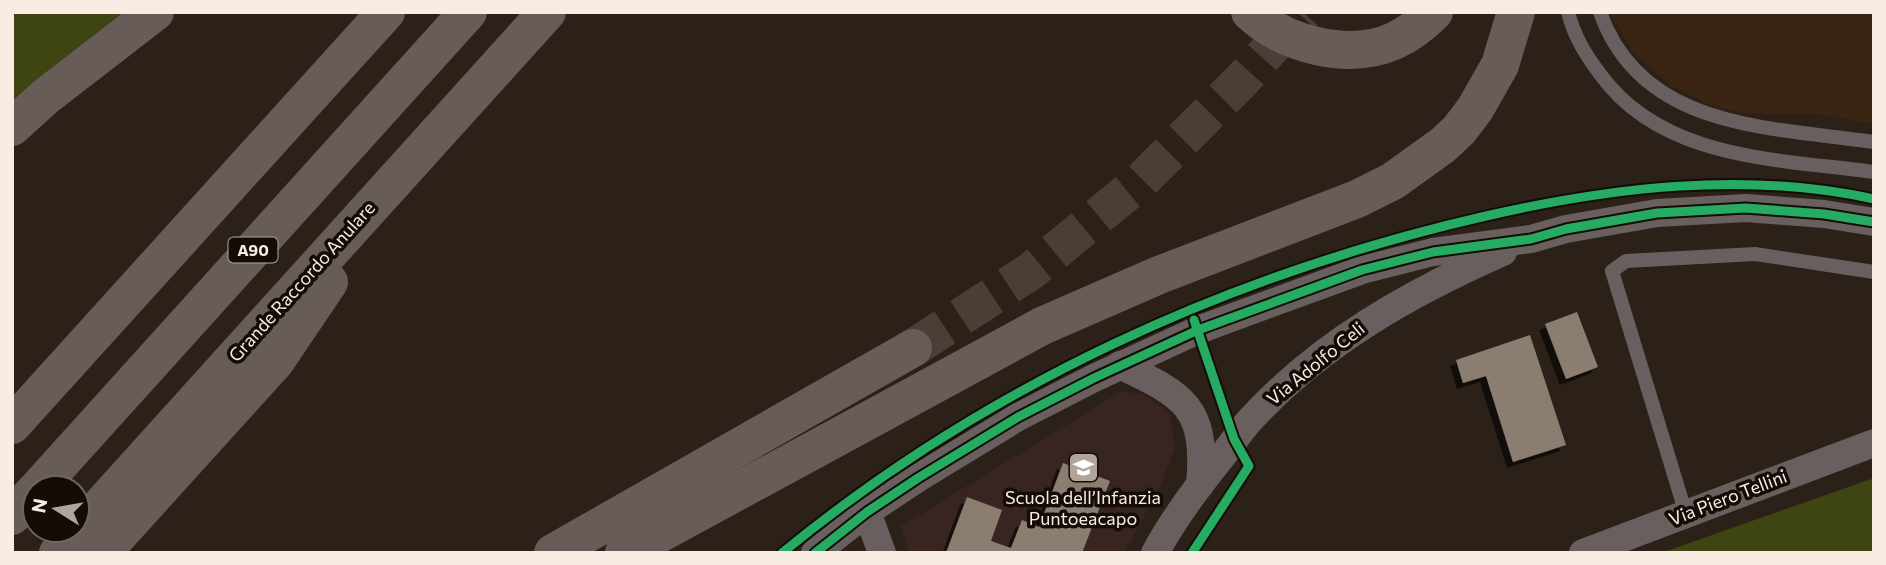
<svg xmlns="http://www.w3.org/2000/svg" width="1886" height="565" font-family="Commissioner,sans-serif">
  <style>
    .built { fill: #3b2512 }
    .education { fill: #382522 }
    .green { fill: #3e4412 }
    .building { fill: #8c7d71; filter: url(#shadow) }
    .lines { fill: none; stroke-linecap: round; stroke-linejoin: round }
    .motorway-tunnel { stroke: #4a3f36; stroke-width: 38; stroke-dasharray: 38 19; stroke-linecap: butt }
    .service { stroke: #6a5f5f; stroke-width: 14 }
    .minor { stroke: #6a5f5f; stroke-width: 28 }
    .motorway { stroke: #685c58; stroke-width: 38 }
    .cycleway-casing { stroke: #140c06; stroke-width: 13 }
    .cycleway { stroke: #26ab63; stroke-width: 9 }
    .labels { text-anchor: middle; stroke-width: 7; stroke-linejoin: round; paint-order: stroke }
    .shield { fill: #140c06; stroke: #b4a9a0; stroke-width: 2 }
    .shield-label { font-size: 16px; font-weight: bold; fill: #f9ece2 }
    .street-label { font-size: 18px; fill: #f9ece2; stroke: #140c06 }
    .poi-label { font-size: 18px; fill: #f9ece2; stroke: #140c06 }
  </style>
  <defs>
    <filter id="shadow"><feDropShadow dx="-6" dy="6" stdDeviation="0" flood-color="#0009"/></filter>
  </defs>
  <rect width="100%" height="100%" fill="#2b2118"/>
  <polygon class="built" points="1609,12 1874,12 1874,124 1824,115 1741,113 1709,104 1670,85 1634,53"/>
  <polygon class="education" points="1122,391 1145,395 1169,412 1175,448 1160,487 1124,553 909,553 900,527"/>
  <g class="green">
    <polygon points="12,12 129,12 12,142"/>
    <polygon points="1874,478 1874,553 1661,553"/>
  </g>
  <g class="building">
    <polygon points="1577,312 1598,367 1566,379 1545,324"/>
    <polygon points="1530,335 1566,445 1513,462 1486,376 1463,383 1456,360"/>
    <polygon points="1063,463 1110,481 1082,553 946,553 967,497 1002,510 991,541 1011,548 1022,520 1039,527"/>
  </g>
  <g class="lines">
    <polyline class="motorway-tunnel" points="913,348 1031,271 1141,181 1243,79 1303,12"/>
    <g class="service">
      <path d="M1568 12C1574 36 1585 54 1600 74 1662 160 1778 159 1874 172"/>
      <path d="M1600 12C1641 130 1771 127 1874 142"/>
      <polyline points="1686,514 1612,271 1626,261 1755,254 1874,272"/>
    </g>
    <g class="minor">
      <path d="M1120 365C1185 396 1207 407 1200 485"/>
      <polyline points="867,512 882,553"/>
      <polyline points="815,553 867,512 918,478 1018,417 1094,378 1198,330 1362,270 1433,252 1531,239 1566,229 1657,213 1746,208 1824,214 1874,222"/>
      <path d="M1155 553C1172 521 1193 493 1215 465 1228 450 1238 433 1251 419 1321 343 1410 293 1503 252"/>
      <polyline points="1583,553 1874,443"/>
    </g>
    <g class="motorway">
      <path d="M1250 12C1285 45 1349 61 1394 41 1409 34 1423 23 1434 12"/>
      <polyline points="12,127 45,97 155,12"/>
      <polyline points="12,425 386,12"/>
      <polyline points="38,488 468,12"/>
      <polyline points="12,516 35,491"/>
      <polyline points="58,553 547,12"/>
      <polyline points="102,553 275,362 329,282"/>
      <polyline points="553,553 913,348"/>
      <polyline points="624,553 1042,326 1159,275 1357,199 1393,181 1443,145 1459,130 1475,109 1500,65 1516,12"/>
    </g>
    <defs>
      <g id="cycleway">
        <path d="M782 553C987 385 1228 275 1486 216 1612 187 1747 171 1874 199"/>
        <polyline points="815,553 867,512 918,478 1018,417 1094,378 1198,330 1362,270 1433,252 1531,239 1566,229 1657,213 1746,208 1824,214 1874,222"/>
        <polyline points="1192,553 1249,466 1234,439 1194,320"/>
      </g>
    </defs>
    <use href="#cycleway" class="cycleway-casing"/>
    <use href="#cycleway" class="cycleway"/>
  </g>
  <defs>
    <symbol id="school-square" viewBox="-11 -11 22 22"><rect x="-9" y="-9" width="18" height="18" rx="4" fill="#b1a59b" stroke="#140c06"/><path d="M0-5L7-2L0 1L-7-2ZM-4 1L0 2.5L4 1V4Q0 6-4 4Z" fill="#fff"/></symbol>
  </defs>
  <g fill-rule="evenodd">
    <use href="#school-square" x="1066" y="450" width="35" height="35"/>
  </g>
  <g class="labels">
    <rect class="shield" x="228.5" y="237.5" width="49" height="25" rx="5"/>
    <g class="shield-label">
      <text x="253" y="256">A90</text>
    </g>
    <g class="street-label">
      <text transform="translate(302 282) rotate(-48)" y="6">Grande Raccordo Anulare</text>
      <text transform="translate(1316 364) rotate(-39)" y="6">Via Adolfo Celi</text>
      <text transform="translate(1728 498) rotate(-21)" y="6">Via Piero Tellini</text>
    </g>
    <g class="poi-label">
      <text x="1083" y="504">Scuola dell’Infanzia<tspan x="1083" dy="21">Puntoeacapo</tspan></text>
    </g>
  </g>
  <rect width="1886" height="565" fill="none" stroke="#f9ece2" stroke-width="28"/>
  <g transform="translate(56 509) rotate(281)"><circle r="33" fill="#140c06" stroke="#70665e" stroke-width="2"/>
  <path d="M0-5L12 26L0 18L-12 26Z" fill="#b1a59b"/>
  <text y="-10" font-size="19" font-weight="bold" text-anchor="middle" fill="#f9ece2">N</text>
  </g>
</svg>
